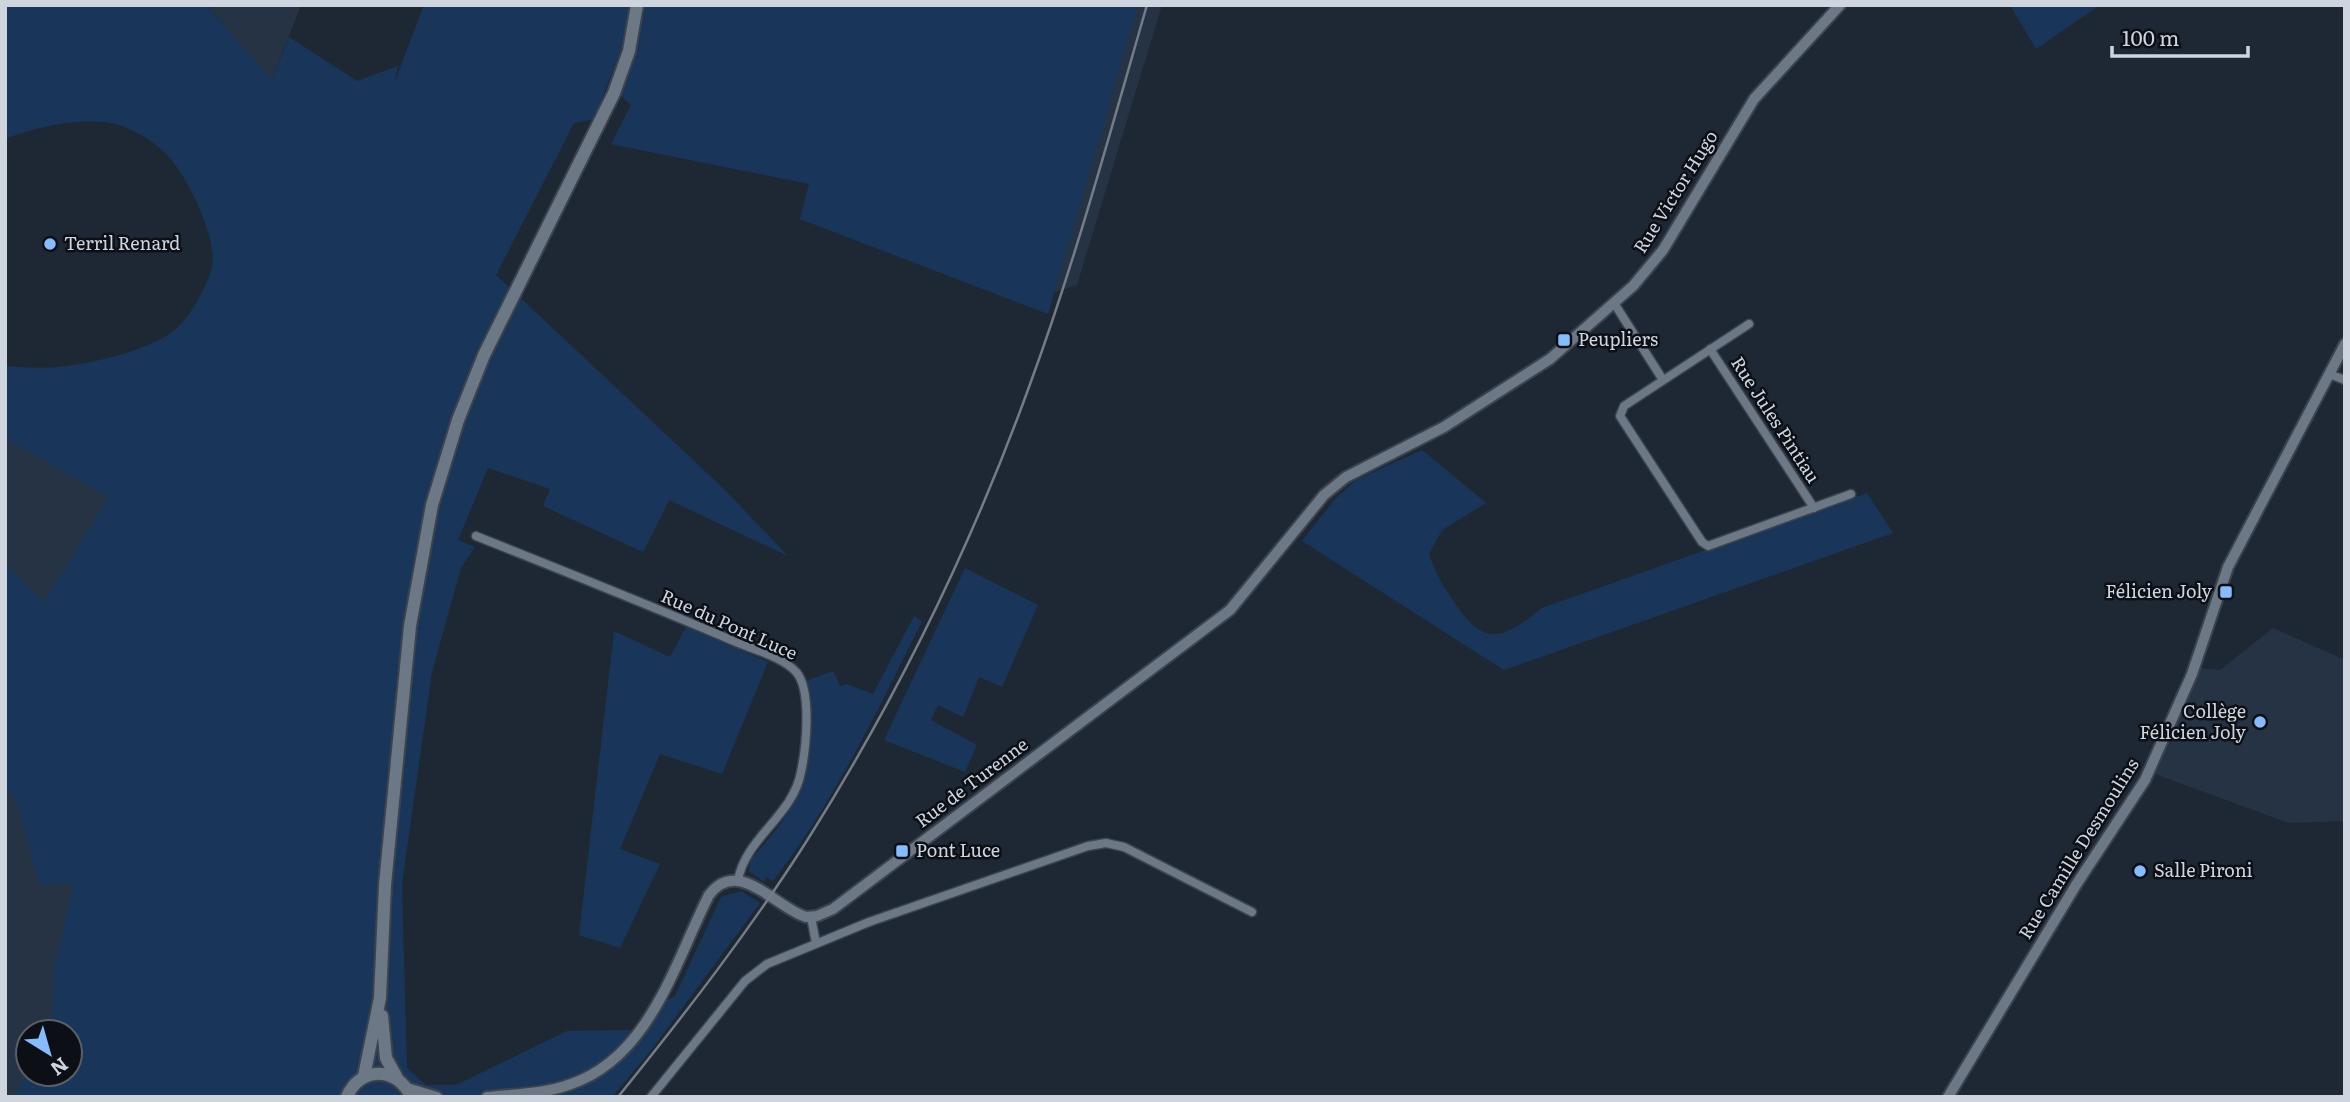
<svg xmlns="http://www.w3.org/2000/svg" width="2350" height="1102" font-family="Literata,serif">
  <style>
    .built { fill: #253344 }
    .green { fill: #19365a }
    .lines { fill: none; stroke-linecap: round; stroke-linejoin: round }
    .minor-casing { stroke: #3c434e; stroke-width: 11 }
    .tertiary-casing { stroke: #3c434e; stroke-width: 14 }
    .secondary-casing { stroke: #3c434e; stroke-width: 16 }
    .minor { stroke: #6d7887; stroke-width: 8 }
    .tertiary { stroke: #6d7887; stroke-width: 10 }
    .secondary { stroke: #6d7887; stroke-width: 12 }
    .rail { stroke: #747c87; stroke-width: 2.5 }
    .poi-dot { fill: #88bbfc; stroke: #0c1016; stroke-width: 2.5 }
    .labels { text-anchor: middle; stroke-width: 5; stroke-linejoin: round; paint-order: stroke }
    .street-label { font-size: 18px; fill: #cfd5de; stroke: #0c1016 }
    .poi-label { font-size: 18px; fill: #cfd5de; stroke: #0c1016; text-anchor: start }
  </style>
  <rect width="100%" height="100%" fill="#1e2834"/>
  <g class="built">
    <polygon points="206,5 301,5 272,79"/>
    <polygon points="1137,5 1162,5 1077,285 1052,293"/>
    <polygon points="5,436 110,497 44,603 138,842 69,1032 28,1032 28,1074 36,1097 5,1097"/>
    <polygon points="2273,628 2345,660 2345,821 2289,823 2155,774 2197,668 2220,670"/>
  </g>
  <g class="green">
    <path d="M5 5H206L272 79 289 37 357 81 398 66 394 84 424 5H629L624 42 594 119 574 123 496 275 723 488 788 556 669 500 643 552 543 506 550 489 488 468 458 540 475 547 461 568 432 672 402 884 407 1068 426 1085H456L567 1031 631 1030 643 1036 663 1002 675 996 721 897 741 891 760 903 652 1049 612 1097H15L28 1070V1074H70V1032H47L52 1022 54 972 73 883 40 885 15 799 5 788V563L44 602 109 497 5 438V366C22 367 41 369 58 367 91 364 154 350 178 327 192 314 207 286 212 267 218 239 188 177 168 156 155 142 137 131 119 125 89 115 35 127 5 139Z"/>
    <polygon points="643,5 1138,5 1048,314 800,219 809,184 611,144 631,105 621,96 636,45"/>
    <polygon points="2010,5 2100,5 2036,49"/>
    <path d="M1422 450 1486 503 1442 530 1429 554C1435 573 1443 586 1454 602 1485 648 1502 640 1542 608L1867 493 1893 533 1504 670 1302 541 1335 499 1356 480Z"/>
    <polygon points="965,568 1038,605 1002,687 979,677 963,717 938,705 931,720 977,745 965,772 884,740"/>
    <path d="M914 616 922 621C878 710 834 802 773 881L766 877 764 882 749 871 750 861C762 846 777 831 787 814 811 776 808 725 806 681L833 671 840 686 846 684 873 694Z"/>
    <polygon points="686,627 768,662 722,774 660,754 620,849 660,864 620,948 579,935 614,631 670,657"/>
  </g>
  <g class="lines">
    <defs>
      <g id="minor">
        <polyline points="1614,303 1663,380"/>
        <polyline points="1749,324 1624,406 1620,416 1702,542 1708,546 1851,494"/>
        <polyline points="1710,349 1814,508"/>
        <polyline points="2329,374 2345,380"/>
        <path d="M476 536C561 570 647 604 731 640 750 649 783 656 797 673 812 692 806 749 801 772 793 816 746 837 738 880"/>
        <polyline points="811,917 816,943"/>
        <polyline points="651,1097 745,981 767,964 869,922 1088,846 1106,843 1124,847 1252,912"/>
      </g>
      <g id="tertiary">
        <polyline points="407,1088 437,1097"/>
        <path d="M487 1097C515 1094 545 1094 571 1084 650 1057 675 962 709 895 738 856 776 908 806 917L817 916 833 909 1230 610 1324 495 1346 477 1444 427 1550 359 1633 286 1663 250 1754 99 1840 5"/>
        <polyline points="1948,1097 2076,885 2145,780 2192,674 2228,567 2345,344"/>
      </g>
      <g id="secondary">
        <polyline points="382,1016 386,1058 397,1078"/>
        <polyline points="364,1076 380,998 385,885 410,626 432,505 458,420 484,355 614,93 629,51 637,5"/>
        <path d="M347 1097C359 1066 398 1066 411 1097"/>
      </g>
    </defs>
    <use href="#minor" class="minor-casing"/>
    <use href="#tertiary" class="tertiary-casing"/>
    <use href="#secondary" class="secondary-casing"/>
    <use href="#minor" class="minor"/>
    <use href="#tertiary" class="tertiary"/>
    <use href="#secondary" class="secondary"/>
    <path class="rail" d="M618 1097C685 1014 751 929 808 839 897 698 972 544 1029 387 1075 262 1110 133 1147 5"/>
  </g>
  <g class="poi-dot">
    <circle cx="50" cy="244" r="7"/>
    <rect x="1557" y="333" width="14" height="14" rx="3.5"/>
    <rect x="2219" y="585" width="14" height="14" rx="3.5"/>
    <circle cx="2260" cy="722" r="7"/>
    <rect x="895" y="844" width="14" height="14" rx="3.5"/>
    <circle cx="2140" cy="871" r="7"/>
  </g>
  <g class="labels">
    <g class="street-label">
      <text transform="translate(1676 192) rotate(-58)" y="6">Rue Victor Hugo</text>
      <text transform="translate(1775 420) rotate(57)" y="6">Rue Jules Pintiau</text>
      <text transform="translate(729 625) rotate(24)" y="6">Rue du Pont Luce</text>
      <text transform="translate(972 783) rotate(-37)" y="6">Rue de Turenne</text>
      <text transform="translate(2079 849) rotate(-58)" y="6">Rue Camille Desmoulins</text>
    </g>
    <g class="poi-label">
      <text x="64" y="250">Terril Renard</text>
      <text x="1578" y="346">Peupliers</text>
      <text x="2212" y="598" text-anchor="end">Félicien Joly</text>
      <text x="2246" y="718" text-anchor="end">Collège<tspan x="2246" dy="21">Félicien Joly</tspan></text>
      <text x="916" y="857">Pont Luce</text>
      <text x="2154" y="877">Salle Pironi</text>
    </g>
  </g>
  <rect width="2350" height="1102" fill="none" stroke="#cfd5de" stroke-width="14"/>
  <g transform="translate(49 1053) rotate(143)"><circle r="33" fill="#0c1016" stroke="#5a5f66" stroke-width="2"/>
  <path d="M0-5L12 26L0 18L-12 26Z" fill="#88bbfc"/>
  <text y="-10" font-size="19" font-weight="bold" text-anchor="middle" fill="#cfd5de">N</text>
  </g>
  <path d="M2112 46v10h136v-10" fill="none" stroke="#cfd5de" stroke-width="3.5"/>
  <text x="2122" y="46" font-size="21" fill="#cfd5de" stroke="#0c1016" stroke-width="5" paint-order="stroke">100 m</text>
</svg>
